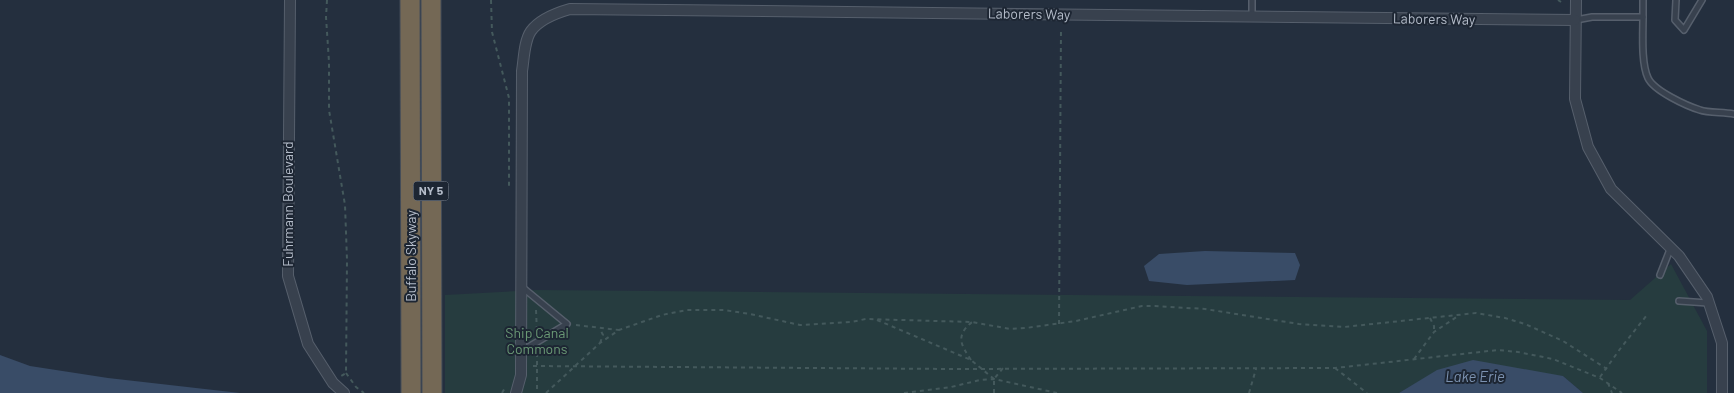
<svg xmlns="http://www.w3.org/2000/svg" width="1734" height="393" font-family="Barlow,sans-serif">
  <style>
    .green { fill: #263c3f }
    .water { fill: #394c67 }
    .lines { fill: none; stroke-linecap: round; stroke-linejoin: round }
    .lane-casing { stroke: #565f6c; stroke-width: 8 }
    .street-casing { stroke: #565f6c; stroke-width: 12 }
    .highway-casing { stroke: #434c59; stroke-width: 21 }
    .path { stroke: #44595c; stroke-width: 2; stroke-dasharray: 4 4; stroke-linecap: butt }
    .lane { stroke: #38414e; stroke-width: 5 }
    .street { stroke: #38414e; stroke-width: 10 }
    .highway { stroke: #746855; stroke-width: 19 }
    .labels { text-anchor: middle; stroke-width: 4; stroke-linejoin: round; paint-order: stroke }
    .shield { fill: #1d2633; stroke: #878f9c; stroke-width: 1 }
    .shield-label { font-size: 12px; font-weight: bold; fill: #b4bcc9 }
    .street-label { font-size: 14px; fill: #b4bcc9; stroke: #1d2633 }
    .park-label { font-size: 14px; fill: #6b9a76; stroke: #1d2633 }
    .water-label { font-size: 15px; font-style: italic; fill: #7c92b1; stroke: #1d2633 }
  </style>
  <rect width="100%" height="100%" fill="#242f3e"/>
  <polygon class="green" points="1671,264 1707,331 1707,393 1583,393 1563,376 1437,371 1399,393 445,393 445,295 536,290 1630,300"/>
  <g class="water">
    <polygon points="1205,251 1295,253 1300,265 1295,280 1187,285 1149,281 1144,266 1159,254"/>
    <polygon points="0,355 30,366 108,378 240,393 0,393"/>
    <polygon points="1473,360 1563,376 1583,393 1399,393 1437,370"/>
  </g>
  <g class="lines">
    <defs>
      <g id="lane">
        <polyline points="1252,0 1252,16"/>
        <polyline points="1676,0 1675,20 1684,30 1702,0"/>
        <path d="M1643 17C1643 34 1641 63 1648 78 1654 91 1687 106 1700 110 1708 113 1724 112 1734 114"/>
        <polyline points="1576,20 1592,17 1643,17 1643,0"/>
        <polyline points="1660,275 1671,247"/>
        <polyline points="522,287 567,324 522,351"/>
        <polyline points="1679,301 1708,303"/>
      </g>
      <g id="street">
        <polyline points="290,0 288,276 308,344 333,383 344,393"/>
        <polyline points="1576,0 1575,99 1588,147 1611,189 1679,256 1707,297 1722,343 1722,393"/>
        <path d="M516 393 521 375 522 71C524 59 524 41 531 31 539 20 556 13 570 9L1575 20"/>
      </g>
      <g id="highway">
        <polyline points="410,0 411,393"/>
        <polyline points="431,0 432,393"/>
      </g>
    </defs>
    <use href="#lane" class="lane-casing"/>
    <use href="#street" class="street-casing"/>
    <use href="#highway" class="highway-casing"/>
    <g class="path">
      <polyline points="327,0 326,17 329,62 329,110 345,205 347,260 346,373 341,376"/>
      <polyline points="491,0 492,32 509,98 509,187"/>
      <polyline points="1558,0 1561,2"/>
      <polyline points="536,310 537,333"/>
      <polyline points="1430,318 1434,326 1434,332"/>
      <polyline points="877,320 971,360 994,379"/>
      <polyline points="1059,324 1061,29"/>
      <polyline points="576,325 619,330"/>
      <polyline points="600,343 603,335 600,329"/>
      <polyline points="537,353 537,393"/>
      <polyline points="1414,359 1434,332 1458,316"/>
      <path d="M971 360C961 345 955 336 972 322"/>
      <polyline points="533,366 953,369 1335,368 1498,350 1518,352 1553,359 1600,378 1622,393"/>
      <polyline points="1335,368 1367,393"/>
      <polyline points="346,373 356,387 364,393"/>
      <polyline points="1600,377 1620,349 1647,315"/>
      <polyline points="1608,383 1612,393"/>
      <polyline points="502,393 506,386"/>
      <polyline points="546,393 600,343 619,330 662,315 687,310 724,310 750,314 800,325 851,322 866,319 972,322 1010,329 1026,328 1076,321 1142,306 1155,306 1205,309 1299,324 1344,327 1476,313 1505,318 1525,324 1563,341 1607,369"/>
      <polyline points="904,393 951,387 980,380 994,379 1057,393"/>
      <polyline points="994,393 994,379 1003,368"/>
      <polyline points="1249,393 1256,369"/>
    </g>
    <use href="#lane" class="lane"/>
    <use href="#street" class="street"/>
    <use href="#highway" class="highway"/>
  </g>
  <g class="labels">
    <rect class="shield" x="413.5" y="181.5" width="35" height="19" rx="4"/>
    <g class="shield-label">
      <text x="431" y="195">NY 5</text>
    </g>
    <g class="street-label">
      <text transform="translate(1029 14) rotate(1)" y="5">Laborers Way</text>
      <text transform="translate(1434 19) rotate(1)" y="5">Laborers Way</text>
      <text transform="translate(288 204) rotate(-90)" y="5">Fuhrmann Boulevard</text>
      <text transform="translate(411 256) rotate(-90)" y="5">Buffalo Skyway</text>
    </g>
    <g class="park-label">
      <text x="537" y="338">Ship Canal<tspan x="537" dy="16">Commons</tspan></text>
    </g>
    <g class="water-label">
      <text x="1475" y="382">Lake Erie</text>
    </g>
  </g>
</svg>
